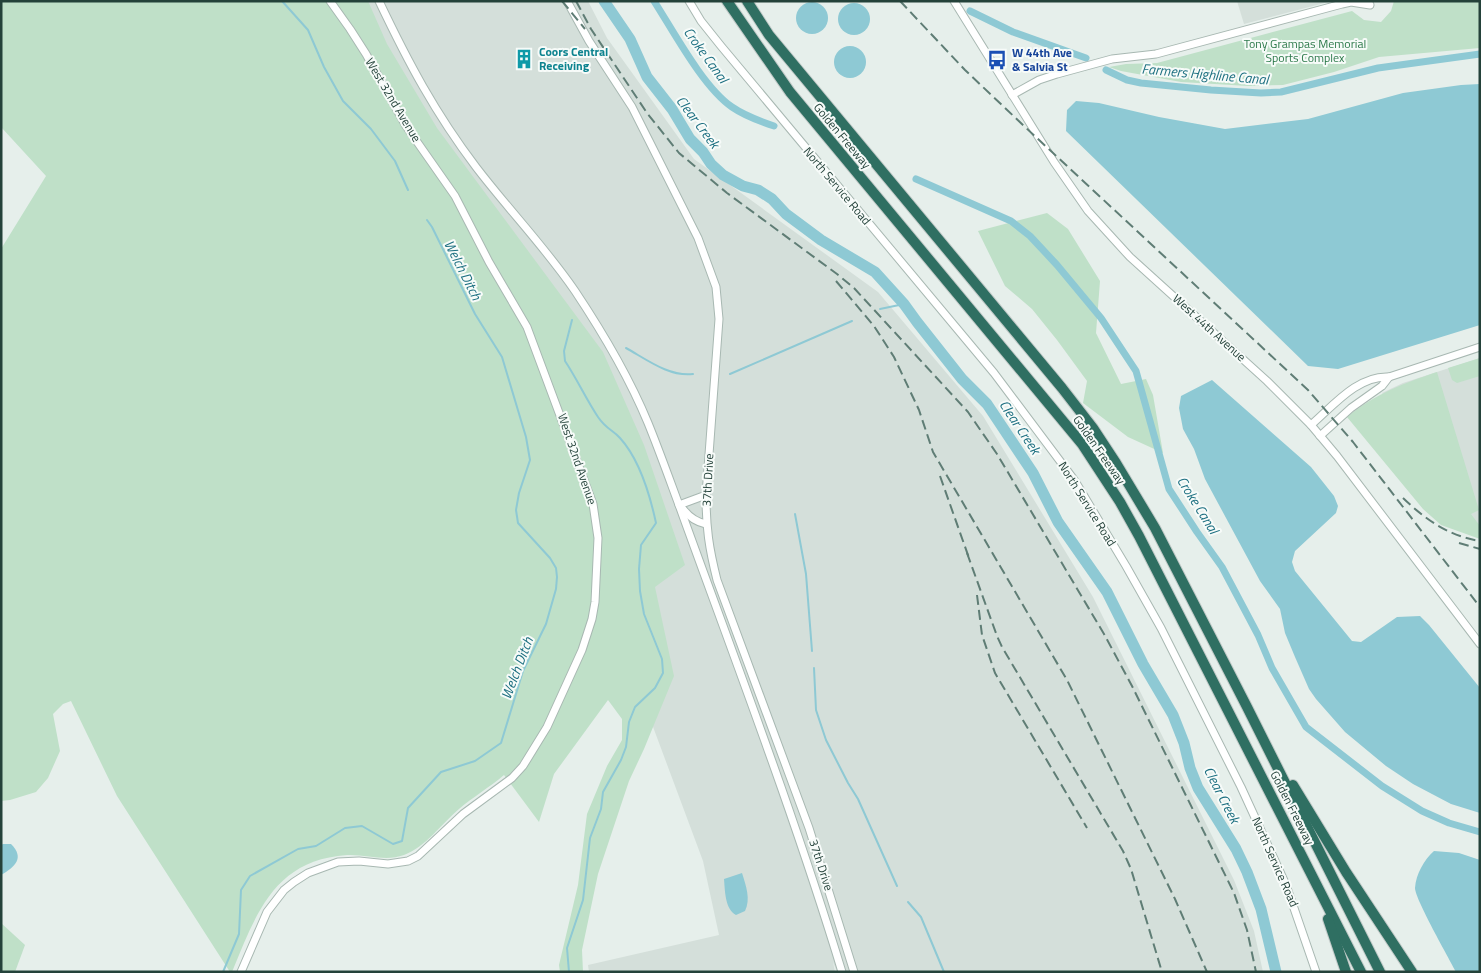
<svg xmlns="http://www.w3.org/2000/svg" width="1481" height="973" font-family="'Titillium Web',sans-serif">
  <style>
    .built { fill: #d4dfda }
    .green { fill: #bfe0c8 }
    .water { fill: #8ec9d4 }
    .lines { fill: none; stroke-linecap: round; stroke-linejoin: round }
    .stream { stroke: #8ec9d4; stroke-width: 2 }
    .canal { stroke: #8ec9d4; stroke-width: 7 }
    .river { stroke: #8ec9d4; stroke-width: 11 }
    .minor-casing { stroke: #a8b8b2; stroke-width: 9 }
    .highway-casing { stroke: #c2cac8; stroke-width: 12 }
    .minor { stroke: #fff; stroke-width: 7 }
    .highway { stroke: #2f6f62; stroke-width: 10 }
    .rail { stroke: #5f7d75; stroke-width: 2; stroke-dasharray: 10 5; stroke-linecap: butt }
    .labels { text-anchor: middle; stroke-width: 4; stroke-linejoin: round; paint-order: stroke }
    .park-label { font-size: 12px; fill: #2d7a4b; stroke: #f7fbf9 }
    .culture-label { font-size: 12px; font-weight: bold; fill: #0d838f; stroke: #f7fbf9; text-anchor: start }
    .transit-label { font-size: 12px; font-weight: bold; fill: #164399; stroke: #f7fbf9; text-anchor: start }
    .street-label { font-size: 12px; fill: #24423a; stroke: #f7fbf9 }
    .water-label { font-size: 14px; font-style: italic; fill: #1c6f80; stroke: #f7fbf9 }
  </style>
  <rect width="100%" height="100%" fill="#e6efeb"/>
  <g class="built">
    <polygon points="296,1 588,1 607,38 694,159 878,292 983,416 1093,597 1234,880 1254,931 1263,972 837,972 833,962 835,972 589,972 588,965 719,935 703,861 573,512 467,254"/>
    <polygon points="1237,1 1332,1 1244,24"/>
    <polygon points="1480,358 1480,540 1382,393 1403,383"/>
  </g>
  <g class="green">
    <path d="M1 1H368L387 44 437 128 603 352 644 445 685 565 655 587 674 676 644 749 629 781 598 874 582 950 583 972H560L559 965 578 885 587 814 607 766 622 740V719L608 700 554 774 539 822 504 775C490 787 473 797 459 809 441 824 426 847 404 855 385 862 366 854 347 855 274 860 256 914 232 972H230L117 796 71 701 63 704 53 714 60 751 48 778 36 792 10 800 1 801V249L46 176 1 127Z"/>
    <polygon points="1394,1 1480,1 1480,48 1379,57 1334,72 1283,85 1248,86 1181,82 1121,71 1109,67 1126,64 1157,63 1352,11 1364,20 1381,22 1391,11"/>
    <polygon points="1047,213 1068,229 1100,281 1096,333 1121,384 1146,379 1153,395 1163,453 1128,437 1083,403 1087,381 1057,340 1032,309 1005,286 978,231"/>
    <polygon points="1480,358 1480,376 1457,383 1452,380 1448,368"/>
    <path d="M1437 372 1479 510 1471 514 1480 526V539L1441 525 1423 509 1347 417C1375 394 1404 383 1437 372Z"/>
    <polygon points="1,923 25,945 15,972 1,972"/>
  </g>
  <g class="water">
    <circle cx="812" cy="18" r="16"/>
    <circle cx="854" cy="19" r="16"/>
    <circle cx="850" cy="62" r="16"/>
    <polygon points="1480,84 1480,325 1338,369 1308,366 1066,131 1067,110 1076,101 1099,103 1159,117 1225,129 1308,119 1403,93 1461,85"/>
    <polygon points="1212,380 1311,467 1334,496 1338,506 1336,513 1295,551 1292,562 1295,571 1352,641 1361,642 1397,617 1420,616 1429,625 1480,688 1480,813 1451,804 1413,784 1386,766 1345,732 1316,699 1309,689 1295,657 1285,633 1280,609 1260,581 1205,479 1194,449 1183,429 1179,408 1181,396"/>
    <path d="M3 844H11C25 858 15 867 1 875V845Z"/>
    <path d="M1434 851 1459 853 1480 860V972H1456C1449 958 1415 899 1415 888 1416 874 1424 860 1434 851Z"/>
    <path d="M742 873C746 886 751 899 745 911L736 915C725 909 725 891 724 879Z"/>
  </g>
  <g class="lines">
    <g class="stream">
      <polyline points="282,1 308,30 324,67 343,101 371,129 395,161 408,190"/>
      <polyline points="880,309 904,304"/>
      <path d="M626 348C646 359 669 377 693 374"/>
      <polyline points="730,374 852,321"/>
      <polyline points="795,514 806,574 812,651"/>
      <polyline points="814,668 816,710 826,740 848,783 858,799 897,886"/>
      <polyline points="908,902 921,917 944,972"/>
      <polyline points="223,972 239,934 241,890 250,876 298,849 316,846 345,828 362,826 393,844 402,841 408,808 441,772 475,761 501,743 523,671 546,624 556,589 557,577 556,568 550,558 518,523 516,510 519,493 530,460 526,437 502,357 475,314 432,227 427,220"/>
      <path d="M569 972 567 948 583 900 590 838 601 809 603 792 621 760 626 747 629 722 635 707 655 688 663 673 662 659 644 614 640 591 639 569 641 545 656 523C650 495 640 460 620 438 613 430 606 429 598 417 586 399 577 379 565 361L564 351 572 320"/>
    </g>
    <g class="canal">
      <path d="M654 1C674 32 703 87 732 107 745 116 759 121 774 126"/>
      <polyline points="970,11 1013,32 1086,58"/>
      <polyline points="1106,70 1127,80 1141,83 1211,90 1261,93 1281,92 1378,68 1480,54"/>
      <polyline points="916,179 1011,221 1030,236 1057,265 1101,318 1136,371 1169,489 1197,532 1222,567 1258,635 1272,668 1306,727 1382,786 1422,811 1449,823 1480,832"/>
    </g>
    <polyline class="river" points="604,1 630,39 647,77 672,109 690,139 703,152 711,164 723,175 743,186 758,190 772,199 786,214 821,240 875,272 904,304 917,322 962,379 987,404 1033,473 1058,522 1107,592 1143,664 1173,715 1184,743 1190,768 1198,788 1236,849 1247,872 1261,909 1276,972"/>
    <defs>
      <g id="minor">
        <path d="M379 1C408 62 435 113 476 167 508 209 545 247 575 291 603 333 629 377 648 423 659 450 669 478 679 505L706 495"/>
        <path d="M567 1 589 41 632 107 698 238 716 287 719 319 706 495C706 528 709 548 717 580L809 828 854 972"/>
        <polyline points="689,1 701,21 721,46 994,373 1075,481 1126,566 1161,628 1241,787 1286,885 1316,972"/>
        <polyline points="954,1 1054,162 1088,211 1130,257 1267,381 1311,425 1337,456 1480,644"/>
        <polyline points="1012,95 1039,80 1057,74 1112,59 1156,54 1342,4 1351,2 1370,5"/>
        <path d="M1311 425C1333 406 1358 375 1389 377L1480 347"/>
        <polyline points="1320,436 1351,408 1382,386 1389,377"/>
        <path d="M679 505C735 660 794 814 842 972"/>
        <path d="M683 509C689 517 696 522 706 524"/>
        <polyline points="241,972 267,912 284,890 294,882 308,873 338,862 359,861 388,864 408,861 418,856 463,814 512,778 523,766 547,727 582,650 592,619 595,602 598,538 593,504 527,327 489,262 455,196 406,126 366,54 350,29 330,1"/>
      </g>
      <g id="highway">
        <polyline points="727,1 790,92 1082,444 1120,502 1139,536 1361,972"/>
        <polyline points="747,1 769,35 1062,388 1093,428 1116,463 1155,528 1247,707 1380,972"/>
        <polyline points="1293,785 1346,872 1412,972"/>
        <polyline points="1328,919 1346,972"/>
      </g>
    </defs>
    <use href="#minor" class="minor-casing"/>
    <use href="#highway" class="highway-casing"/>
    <use href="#minor" class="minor"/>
    <use href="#highway" class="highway"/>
    <g class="rail">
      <polyline points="562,1 585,29"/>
      <polyline points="576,1 591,29 647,113 679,153 727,193 837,274 854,288 968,412 997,454 1104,634 1132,686 1234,893 1247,930 1256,972"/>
      <polyline points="900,1 965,70 1024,126 1308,390 1353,442 1480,607"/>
      <polyline points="836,281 874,326 894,357 919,410 933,452 1067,680 1175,899 1207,972"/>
      <polyline points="940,476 969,558"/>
      <path d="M1403 498C1425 519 1448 536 1480 541"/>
      <polyline points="1459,543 1480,549"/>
      <polyline points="967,553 997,636 1002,647 1123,851 1131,869 1162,972"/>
      <polyline points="977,595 982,635 995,673 1087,828"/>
    </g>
  </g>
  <defs>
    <symbol id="building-bare" viewBox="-9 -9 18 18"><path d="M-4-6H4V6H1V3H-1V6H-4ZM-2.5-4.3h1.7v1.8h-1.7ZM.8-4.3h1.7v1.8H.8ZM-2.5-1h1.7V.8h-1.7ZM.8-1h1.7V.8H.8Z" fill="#0f9aa8" stroke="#f7fbf9" stroke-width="2.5" paint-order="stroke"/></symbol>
    <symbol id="bus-bare" viewBox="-9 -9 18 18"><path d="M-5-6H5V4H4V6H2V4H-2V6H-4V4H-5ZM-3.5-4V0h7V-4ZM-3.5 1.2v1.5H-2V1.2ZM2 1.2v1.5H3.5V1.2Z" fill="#1a4fb4" stroke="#f7fbf9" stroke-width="2.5" paint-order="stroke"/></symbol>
  </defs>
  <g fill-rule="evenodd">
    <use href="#building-bare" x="510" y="45" width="28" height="28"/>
    <use href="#bus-bare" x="983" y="46" width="28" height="28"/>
  </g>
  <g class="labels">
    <g class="park-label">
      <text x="1305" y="48">Tony Grampas Memorial<tspan x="1305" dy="14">Sports Complex</tspan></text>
    </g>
    <g class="culture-label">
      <text x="539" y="56">Coors Central<tspan x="539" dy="14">Receiving</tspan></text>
    </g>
    <g class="transit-label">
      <text x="1012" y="57">W 44th Ave<tspan x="1012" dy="14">&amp; Salvia St</tspan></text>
    </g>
    <g class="street-label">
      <text transform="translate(393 100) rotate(59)" y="4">West 32nd Avenue</text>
      <text transform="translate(842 136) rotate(50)" y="4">Golden Freeway</text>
      <text transform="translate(837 186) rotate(50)" y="4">North Service Road</text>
      <text transform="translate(1209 328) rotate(42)" y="4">West 44th Avenue</text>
      <text transform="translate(1099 450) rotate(55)" y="4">Golden Freeway</text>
      <text transform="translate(577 459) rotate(71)" y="4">West 32nd Avenue</text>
      <text transform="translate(708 480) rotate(-87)" y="4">37th Drive</text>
      <text transform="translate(1087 504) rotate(58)" y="4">North Service Road</text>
      <text transform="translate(1292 808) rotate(63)" y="4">Golden Freeway</text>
      <text transform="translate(1275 862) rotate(66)" y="4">North Service Road</text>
      <text transform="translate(821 865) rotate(72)" y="4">37th Drive</text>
    </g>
    <g class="water-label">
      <text transform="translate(706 55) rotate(54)" y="5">Croke Canal</text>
      <text transform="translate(1205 74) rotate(5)" y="5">Farmers Highline Canal</text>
      <text transform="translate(698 122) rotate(53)" y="5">Clear Creek</text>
      <text transform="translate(463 270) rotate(63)" y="5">Welch Ditch</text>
      <text transform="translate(1020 427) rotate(56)" y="5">Clear Creek</text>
      <text transform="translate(1198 505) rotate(58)" y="5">Croke Canal</text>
      <text transform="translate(517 668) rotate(-69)" y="5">Welch Ditch</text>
      <text transform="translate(1222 795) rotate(63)" y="5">Clear Creek</text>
    </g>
  </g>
  <rect width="1481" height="973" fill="none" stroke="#24423a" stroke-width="5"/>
</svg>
